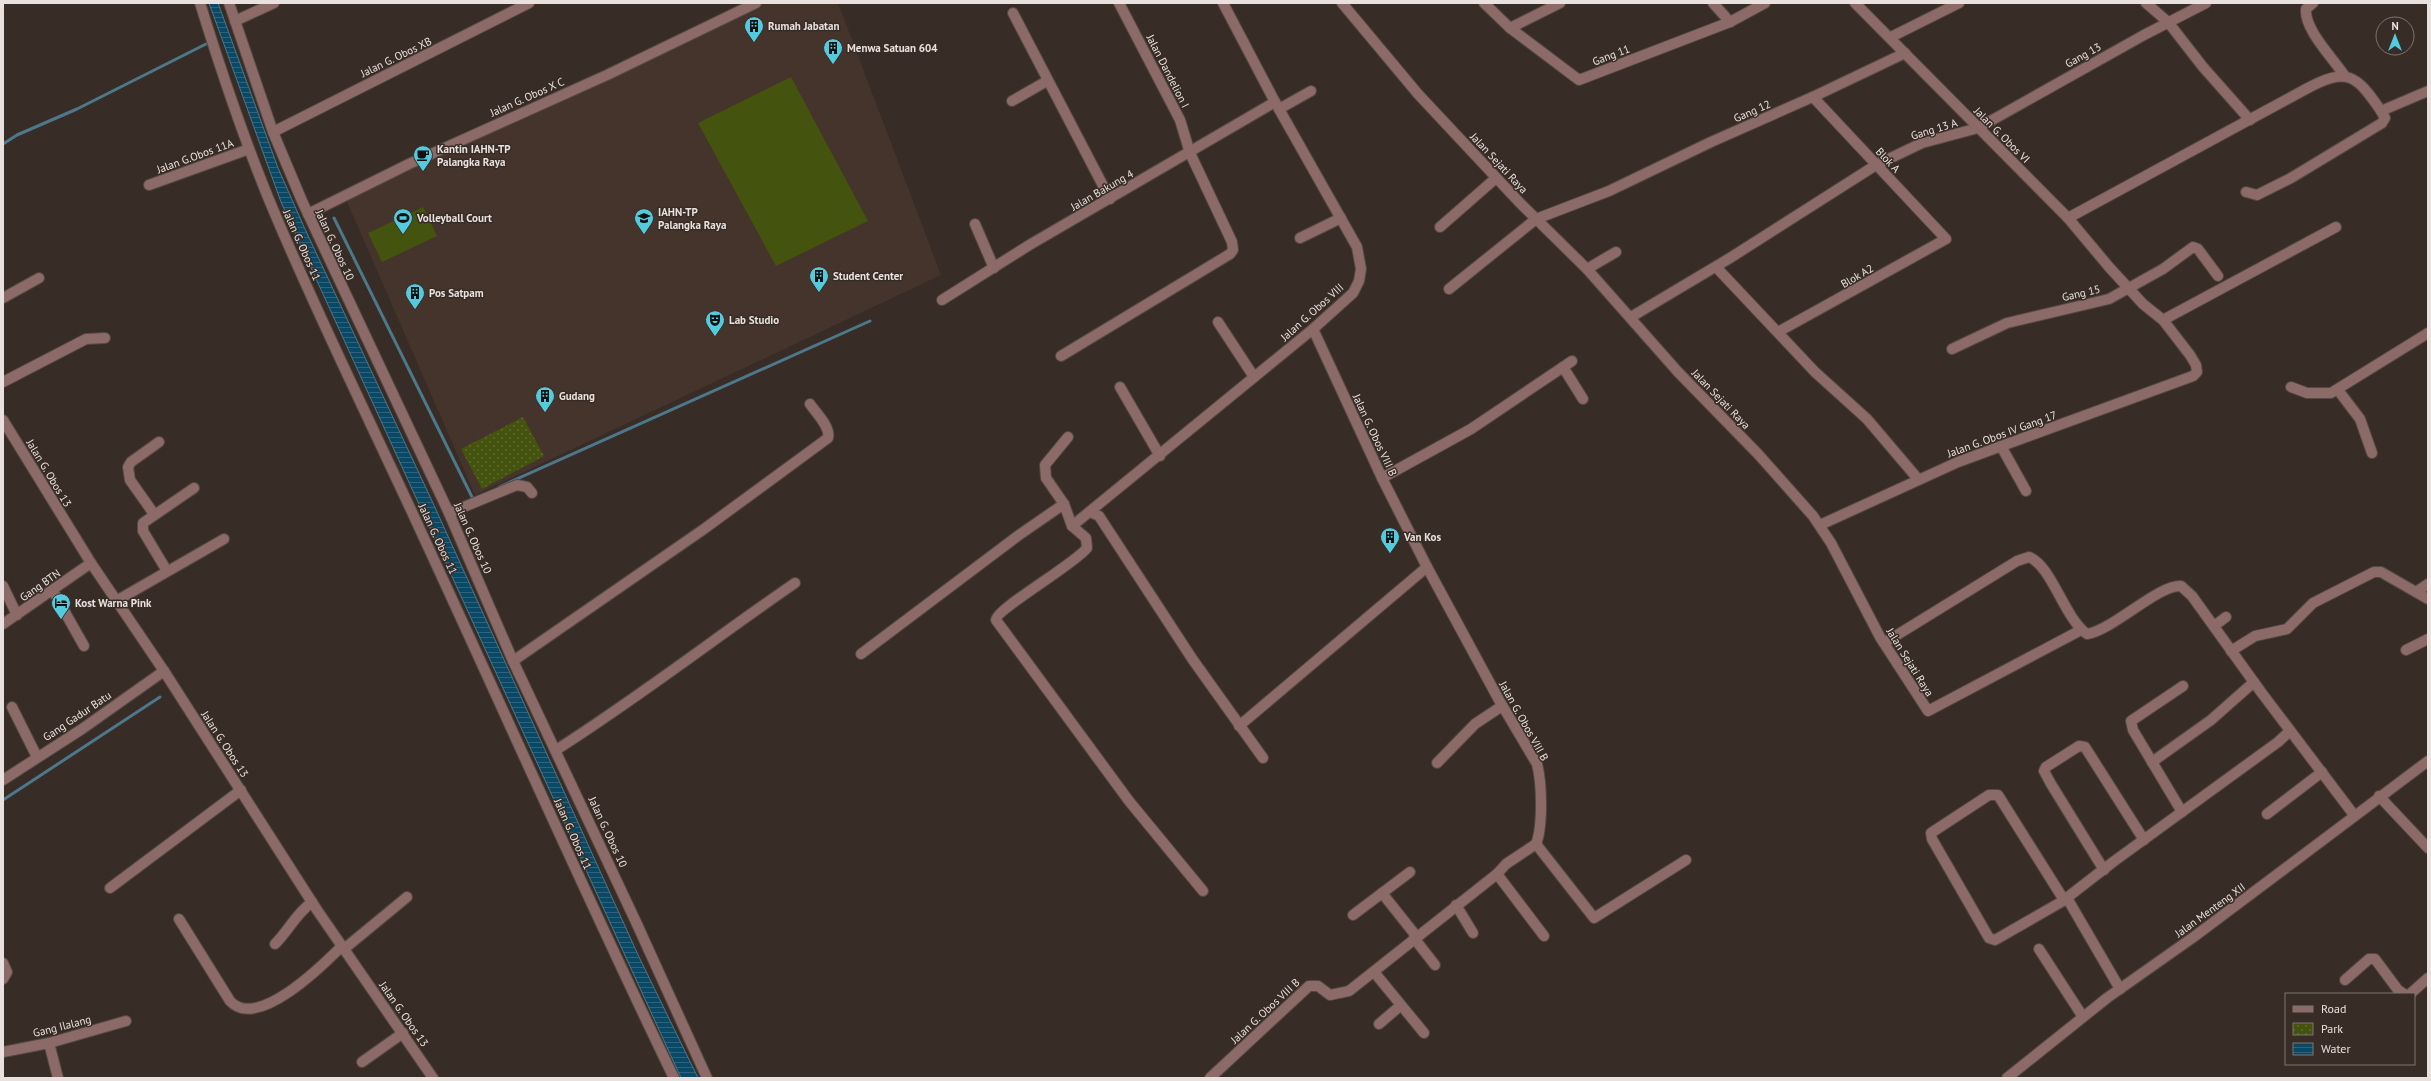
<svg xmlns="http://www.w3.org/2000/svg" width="2431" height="1081" font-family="'PT Sans',sans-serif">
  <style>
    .built { fill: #45342b }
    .park { fill: url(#park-dots) }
    .pitch { fill: #44530e }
    .water { fill: url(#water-rules); stroke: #4d778a }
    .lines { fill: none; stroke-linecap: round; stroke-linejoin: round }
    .stream { stroke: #4d778a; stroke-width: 3 }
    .minor-casing { stroke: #544943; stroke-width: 12 }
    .minor { stroke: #8b6a67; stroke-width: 10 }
    .labels { text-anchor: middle; stroke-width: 3; stroke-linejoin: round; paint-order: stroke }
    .poi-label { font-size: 11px; font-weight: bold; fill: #e9e1dd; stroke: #382c26; text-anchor: start }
    .street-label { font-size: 11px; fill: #e9e1dd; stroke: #382c26 }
  </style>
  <defs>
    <pattern id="park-dots" width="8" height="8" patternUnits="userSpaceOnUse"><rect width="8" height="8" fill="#44530e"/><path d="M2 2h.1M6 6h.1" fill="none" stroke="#5f6b31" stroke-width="1.8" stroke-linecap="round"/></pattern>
    <pattern id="water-rules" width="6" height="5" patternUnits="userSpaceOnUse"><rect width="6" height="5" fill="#0a4966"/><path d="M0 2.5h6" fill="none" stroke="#2e637b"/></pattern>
  </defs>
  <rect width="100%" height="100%" fill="#382c26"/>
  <polygon class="built" points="751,3 838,3 941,275 475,495 344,195"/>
  <polygon class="park" points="523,417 544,456 482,489 461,449"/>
  <g class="pitch">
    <polygon points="791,77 868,221 776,266 698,123"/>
    <polygon points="423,207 437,236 382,262 368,233"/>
  </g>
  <polygon class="water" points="209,3 218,3 278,168 304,227 432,501 639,957 698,1078 681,1078 281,202"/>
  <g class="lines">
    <g class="stream">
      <polyline points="3,144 17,135 77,109 208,43"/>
      <polyline points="334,218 473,499 476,498"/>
      <polyline points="499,487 870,321"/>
      <polyline points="3,800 160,697"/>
    </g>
    <defs>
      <g id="minor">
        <path d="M200 3C222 74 246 146 275 214 321 323 374 429 423 536 507 717 587 899 674 1078"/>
        <polyline points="229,3 273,132 302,201 449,513 513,661 636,922 707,1078"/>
        <polyline points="1342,3 1418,94 1520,203 1587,269 1678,372 1758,454 1813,516 1831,543 1880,637 1928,711 2081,630"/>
        <polyline points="1484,3 1510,28 1579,80 1730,22 1765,3"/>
        <polyline points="1713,3 1730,22"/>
        <polyline points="2146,3 2168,22 2203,67 2250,120"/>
        <path d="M2313 3 2306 9C2304 29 2332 57 2344 75"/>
        <polyline points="1013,13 1110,199"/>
        <polyline points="235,21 274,3"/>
        <polyline points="1510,28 1560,3"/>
        <polyline points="1891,37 1959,3"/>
        <polyline points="1012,101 1047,81"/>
        <polyline points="1279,109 1311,91"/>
        <polyline points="273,132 529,3"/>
        <polyline points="149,185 249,149"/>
        <polyline points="2246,192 2257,195 2291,178 2382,123 2385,118 2381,111"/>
        <polyline points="308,214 409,164 607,75 756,3"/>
        <path d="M2068 218 2306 89C2347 67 2356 74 2381 111L2428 91"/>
        <polyline points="975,224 994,268"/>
        <polyline points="1440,227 1496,178"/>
        <polyline points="1300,238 1341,218"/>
        <polyline points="1716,267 1815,372 1867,419 1918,479"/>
        <polyline points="1587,269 1616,252"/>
        <polyline points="1449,289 1536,219 1609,191 1711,142 1817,95 1905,53"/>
        <polyline points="3,298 39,278"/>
        <polyline points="942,300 1031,244 1275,102"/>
        <polyline points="1631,317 1730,258 1876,165 1922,143 1978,128 2144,35 2206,3"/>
        <polyline points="2163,320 2336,227"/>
        <polyline points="1218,322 1254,377"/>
        <polyline points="1778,332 1946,239 1813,97"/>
        <polyline points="1952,349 2007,323 2109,299 2163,269 2193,247 2198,249 2218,276"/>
        <polyline points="1061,356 1230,254 1233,250 1232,242 1190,153 1180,120 1119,3"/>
        <polyline points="1563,367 1583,399"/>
        <polyline points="3,382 86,339 105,338"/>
        <polyline points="1120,387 1160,456"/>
        <polyline points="2291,387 2307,393 2331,393 2428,333"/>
        <polyline points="2338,390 2360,419 2372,453"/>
        <polyline points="3,420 91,563 164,671 317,910 433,1078"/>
        <path d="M1068 437 1045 465 1046 478 1064 504 1072 526 1086 538 1087 548C1075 564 996 609 996 620L1129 801 1203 891"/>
        <polyline points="2001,446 2026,491"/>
        <polyline points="1382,478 1471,429 1572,361"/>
        <polyline points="1090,512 1099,516 1193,660 1263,758"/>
        <polyline points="449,513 517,485 527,487 532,493"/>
        <polyline points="154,514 130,480 128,467 131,462 159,442"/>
        <polyline points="1820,525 1958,462 2193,376 2197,372 2196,365 2190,355 2163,320 2143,304 2109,267 2068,218 1855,3"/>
        <polyline points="1072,526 1313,329 1353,293 1359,281 1361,269 1357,247 1275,102 1223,3"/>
        <polyline points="167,571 143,531 143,523 194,488"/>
        <polyline points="3,586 17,615"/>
        <polyline points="53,591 84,646"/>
        <polyline points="2416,592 2428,584"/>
        <polyline points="116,601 224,539"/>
        <polyline points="3,624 91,563"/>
        <polyline points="2214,626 2226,617"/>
        <path d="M1884 643 2017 561 2029 557C2052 566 2064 618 2087 634 2113 630 2159 584 2181 586L2192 596 2261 692 2354 815"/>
        <polyline points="2406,650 2428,639"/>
        <polyline points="2231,651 2255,636 2287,629 2313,603 2374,572 2381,572 2428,599"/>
        <polyline points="861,654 1019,535 1064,504"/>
        <path d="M513 661 704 529 828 438C831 427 816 413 810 404"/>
        <polyline points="12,707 37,757"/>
        <polyline points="1239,726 1427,567"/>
        <path d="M556 750C638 698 715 638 795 583"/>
        <polyline points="2152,762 2211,720 2254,682"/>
        <polyline points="1437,763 1475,724 1502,706"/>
        <polyline points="3,780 82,729 164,671"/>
        <polyline points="2379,796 2428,848"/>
        <polyline points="2182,812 2133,730 2131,721 2183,686"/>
        <polyline points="2267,814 2322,772"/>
        <polyline points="1536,844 1594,918 1686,860"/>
        <polyline points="2104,870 2051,784 2044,771 2046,767 2079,746 2085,747 2144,840"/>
        <polyline points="1497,874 1544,936"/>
        <polyline points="110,888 241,790"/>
        <polyline points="1382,893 1417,937"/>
        <polyline points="2067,898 2120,989"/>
        <polyline points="2064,900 1998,795 1989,795 1931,833 1932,839 1989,938 1995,940 2063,901 2064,900 2113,862 2278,742 2290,731"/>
        <polyline points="1456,905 1473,933"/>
        <polyline points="1353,915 1410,872"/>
        <path d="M179 919 230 1001C257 1031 323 965 342 946"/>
        <polyline points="1414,938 1435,965"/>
        <path d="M275 944C290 929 294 916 312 902"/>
        <polyline points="344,949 407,897"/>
        <polyline points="2039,949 2083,1017"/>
        <polyline points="3,963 7,972 3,979"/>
        <polyline points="1374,972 1424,1033"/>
        <polyline points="2345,980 2369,959 2375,959 2398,990 2404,994"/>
        <polyline points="2410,994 2428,978"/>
        <polyline points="1379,1024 1400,1006"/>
        <polyline points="49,1043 58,1078"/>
        <polyline points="3,1052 49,1043 126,1021"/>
        <polyline points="362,1062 403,1033"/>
        <path d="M1210 1078 1309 986H1318L1330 995 1349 991 1497 874 1506 864 1536 844C1543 826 1542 783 1537 764L1499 700 1427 567 1382 478 1313 329"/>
        <polyline points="2007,1078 2107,998 2195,936 2428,761"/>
      </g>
    </defs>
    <use href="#minor" class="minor-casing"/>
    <use href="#minor" class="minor"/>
  </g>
  <defs>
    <symbol id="building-pin" viewBox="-11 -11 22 30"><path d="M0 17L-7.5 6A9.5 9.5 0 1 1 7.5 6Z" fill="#54cadd" stroke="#382c26"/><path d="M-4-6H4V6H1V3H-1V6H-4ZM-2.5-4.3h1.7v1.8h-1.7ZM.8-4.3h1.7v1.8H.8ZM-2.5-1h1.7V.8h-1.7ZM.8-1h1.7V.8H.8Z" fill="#111"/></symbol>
    <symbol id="cafe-pin" viewBox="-11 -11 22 30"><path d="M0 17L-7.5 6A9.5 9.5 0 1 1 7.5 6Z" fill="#54cadd" stroke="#382c26"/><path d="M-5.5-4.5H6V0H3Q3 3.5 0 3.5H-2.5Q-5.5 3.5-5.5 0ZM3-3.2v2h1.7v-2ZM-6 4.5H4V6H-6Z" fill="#111"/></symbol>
    <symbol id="stadium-pin" viewBox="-11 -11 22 30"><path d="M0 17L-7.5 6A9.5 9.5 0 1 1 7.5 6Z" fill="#54cadd" stroke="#382c26"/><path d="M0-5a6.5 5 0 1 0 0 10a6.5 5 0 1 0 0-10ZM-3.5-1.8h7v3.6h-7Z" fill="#111"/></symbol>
    <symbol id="university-pin" viewBox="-11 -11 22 30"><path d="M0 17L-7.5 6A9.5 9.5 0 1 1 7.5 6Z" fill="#54cadd" stroke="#382c26"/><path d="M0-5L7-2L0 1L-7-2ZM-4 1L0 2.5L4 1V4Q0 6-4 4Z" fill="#111"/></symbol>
    <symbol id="theatre-pin" viewBox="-11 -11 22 30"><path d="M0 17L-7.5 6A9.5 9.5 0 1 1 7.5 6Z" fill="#54cadd" stroke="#382c26"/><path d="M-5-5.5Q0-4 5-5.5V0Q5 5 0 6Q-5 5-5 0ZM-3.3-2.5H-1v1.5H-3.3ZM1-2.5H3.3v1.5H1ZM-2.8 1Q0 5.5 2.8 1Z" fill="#111"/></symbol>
    <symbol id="hotel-pin" viewBox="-11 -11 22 30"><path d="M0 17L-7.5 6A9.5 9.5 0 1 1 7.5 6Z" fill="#54cadd" stroke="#382c26"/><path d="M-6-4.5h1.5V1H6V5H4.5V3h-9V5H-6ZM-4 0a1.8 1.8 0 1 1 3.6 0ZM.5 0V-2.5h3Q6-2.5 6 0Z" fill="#111"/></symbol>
  </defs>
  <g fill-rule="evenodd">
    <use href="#building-pin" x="743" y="15" width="22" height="30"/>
    <use href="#building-pin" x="822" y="37" width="22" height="30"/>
    <use href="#cafe-pin" x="412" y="144" width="22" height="30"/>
    <use href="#stadium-pin" x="392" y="207" width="22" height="30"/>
    <use href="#university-pin" x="633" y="207" width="22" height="30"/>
    <use href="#building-pin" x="808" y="265" width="22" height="30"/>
    <use href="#building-pin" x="404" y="282" width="22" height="30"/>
    <use href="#theatre-pin" x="704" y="309" width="22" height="30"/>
    <use href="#building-pin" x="534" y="385" width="22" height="30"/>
    <use href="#building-pin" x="1379" y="526" width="22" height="30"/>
    <use href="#hotel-pin" x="50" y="592" width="22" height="30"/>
  </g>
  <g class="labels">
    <g class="poi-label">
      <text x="768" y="30">Rumah Jabatan</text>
      <text x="847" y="52">Menwa Satuan 604</text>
      <text x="437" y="153">Kantin IAHN-TP<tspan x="437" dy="13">Palangka Raya</tspan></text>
      <text x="658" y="216">IAHN-TP<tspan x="658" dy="13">Palangka Raya</tspan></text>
      <text x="417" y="222">Volleyball Court</text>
      <text x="833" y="280">Student Center</text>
      <text x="429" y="297">Pos Satpam</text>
      <text x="729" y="324">Lab Studio</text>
      <text x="559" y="400">Gudang</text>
      <text x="1404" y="541">Van Kos</text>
      <text x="75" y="607">Kost Warna Pink</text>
    </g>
    <g class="street-label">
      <text transform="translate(1611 55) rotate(-21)" y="4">Gang 11</text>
      <text transform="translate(2083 55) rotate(-29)" y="4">Gang 13</text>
      <text transform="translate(396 57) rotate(-26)" y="4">Jalan G. Obos XB</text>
      <text transform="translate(1168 71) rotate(63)" y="4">Jalan Dandelion I</text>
      <text transform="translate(527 97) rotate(-24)" y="4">Jalan G. Obos X C</text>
      <text transform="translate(1752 111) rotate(-24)" y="4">Gang 12</text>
      <text transform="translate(1934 129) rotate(-17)" y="4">Gang 13 A</text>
      <text transform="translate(2002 135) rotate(45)" y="4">Jalan G. Obos VI</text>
      <text transform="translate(195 156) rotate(-20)" y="4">Jalan G.Obos 11A</text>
      <text transform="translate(1888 160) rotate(47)" y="4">Blok A</text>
      <text transform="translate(1499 163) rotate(47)" y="4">Jalan Sejati Raya</text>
      <text transform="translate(1102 190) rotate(-30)" y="4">Jalan Bakung 4</text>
      <text transform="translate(302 245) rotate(66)" y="4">Jalan G. Obos 11</text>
      <text transform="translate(335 245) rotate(65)" y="4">Jalan G. Obos 10</text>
      <text transform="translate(1857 276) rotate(-30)" y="4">Blok A2</text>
      <text transform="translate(2081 293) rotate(-13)" y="4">Gang 15</text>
      <text transform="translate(1312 312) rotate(-42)" y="4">Jalan G. Obos VIII</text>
      <text transform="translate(1721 399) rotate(46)" y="4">Jalan Sejati Raya</text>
      <text transform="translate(2002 434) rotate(-20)" y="4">Jalan G. Obos IV Gang 17</text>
      <text transform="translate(1375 435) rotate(65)" y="4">Jalan G. Obos VIII B</text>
      <text transform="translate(49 473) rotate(59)" y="4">Jalan G. Obos 13</text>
      <text transform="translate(473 538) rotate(66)" y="4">Jalan G. Obos 10</text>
      <text transform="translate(438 539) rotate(65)" y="4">Jalan G. Obos 11</text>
      <text transform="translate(40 585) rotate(-35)" y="4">Gang BTN</text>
      <text transform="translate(1910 662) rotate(58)" y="4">Jalan Sejati Raya</text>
      <text transform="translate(77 716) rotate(-34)" y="4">Gang Gadur Batu</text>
      <text transform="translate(1524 721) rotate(61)" y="4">Jalan G. Obos VIII B</text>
      <text transform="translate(225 744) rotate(57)" y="4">Jalan G. Obos 13</text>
      <text transform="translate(608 832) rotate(65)" y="4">Jalan G. Obos 10</text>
      <text transform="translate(573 834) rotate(66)" y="4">Jalan G. Obos 11</text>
      <text transform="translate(2210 910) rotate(-36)" y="4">Jalan Menteng XII</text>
      <text transform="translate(1265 1011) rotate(-43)" y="4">Jalan G. Obos VIII B</text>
      <text transform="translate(404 1014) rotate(55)" y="4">Jalan G. Obos 13</text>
      <text transform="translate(62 1026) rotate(-14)" y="4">Gang Ilalang</text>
    </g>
  </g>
  <rect width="2431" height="1081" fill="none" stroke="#e9e1dd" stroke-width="8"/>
  <rect x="2285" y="993" width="130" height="72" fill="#382c26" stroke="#7f746f"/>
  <rect x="2293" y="1006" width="20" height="6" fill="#8b6a67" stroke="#7f746f"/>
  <text x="2321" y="1013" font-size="12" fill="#e9e1dd">Road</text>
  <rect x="2293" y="1023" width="20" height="12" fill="url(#park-dots)" stroke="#7f746f"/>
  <text x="2321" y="1033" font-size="12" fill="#e9e1dd">Park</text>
  <rect x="2293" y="1043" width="20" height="12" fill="url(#water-rules)" stroke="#7f746f"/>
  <text x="2321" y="1053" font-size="12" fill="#e9e1dd">Water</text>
  <g transform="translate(2395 36)"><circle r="19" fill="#382c26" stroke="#7f746f"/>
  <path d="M0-3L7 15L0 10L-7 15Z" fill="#54cadd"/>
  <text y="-6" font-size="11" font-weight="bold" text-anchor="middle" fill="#e9e1dd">N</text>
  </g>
</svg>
